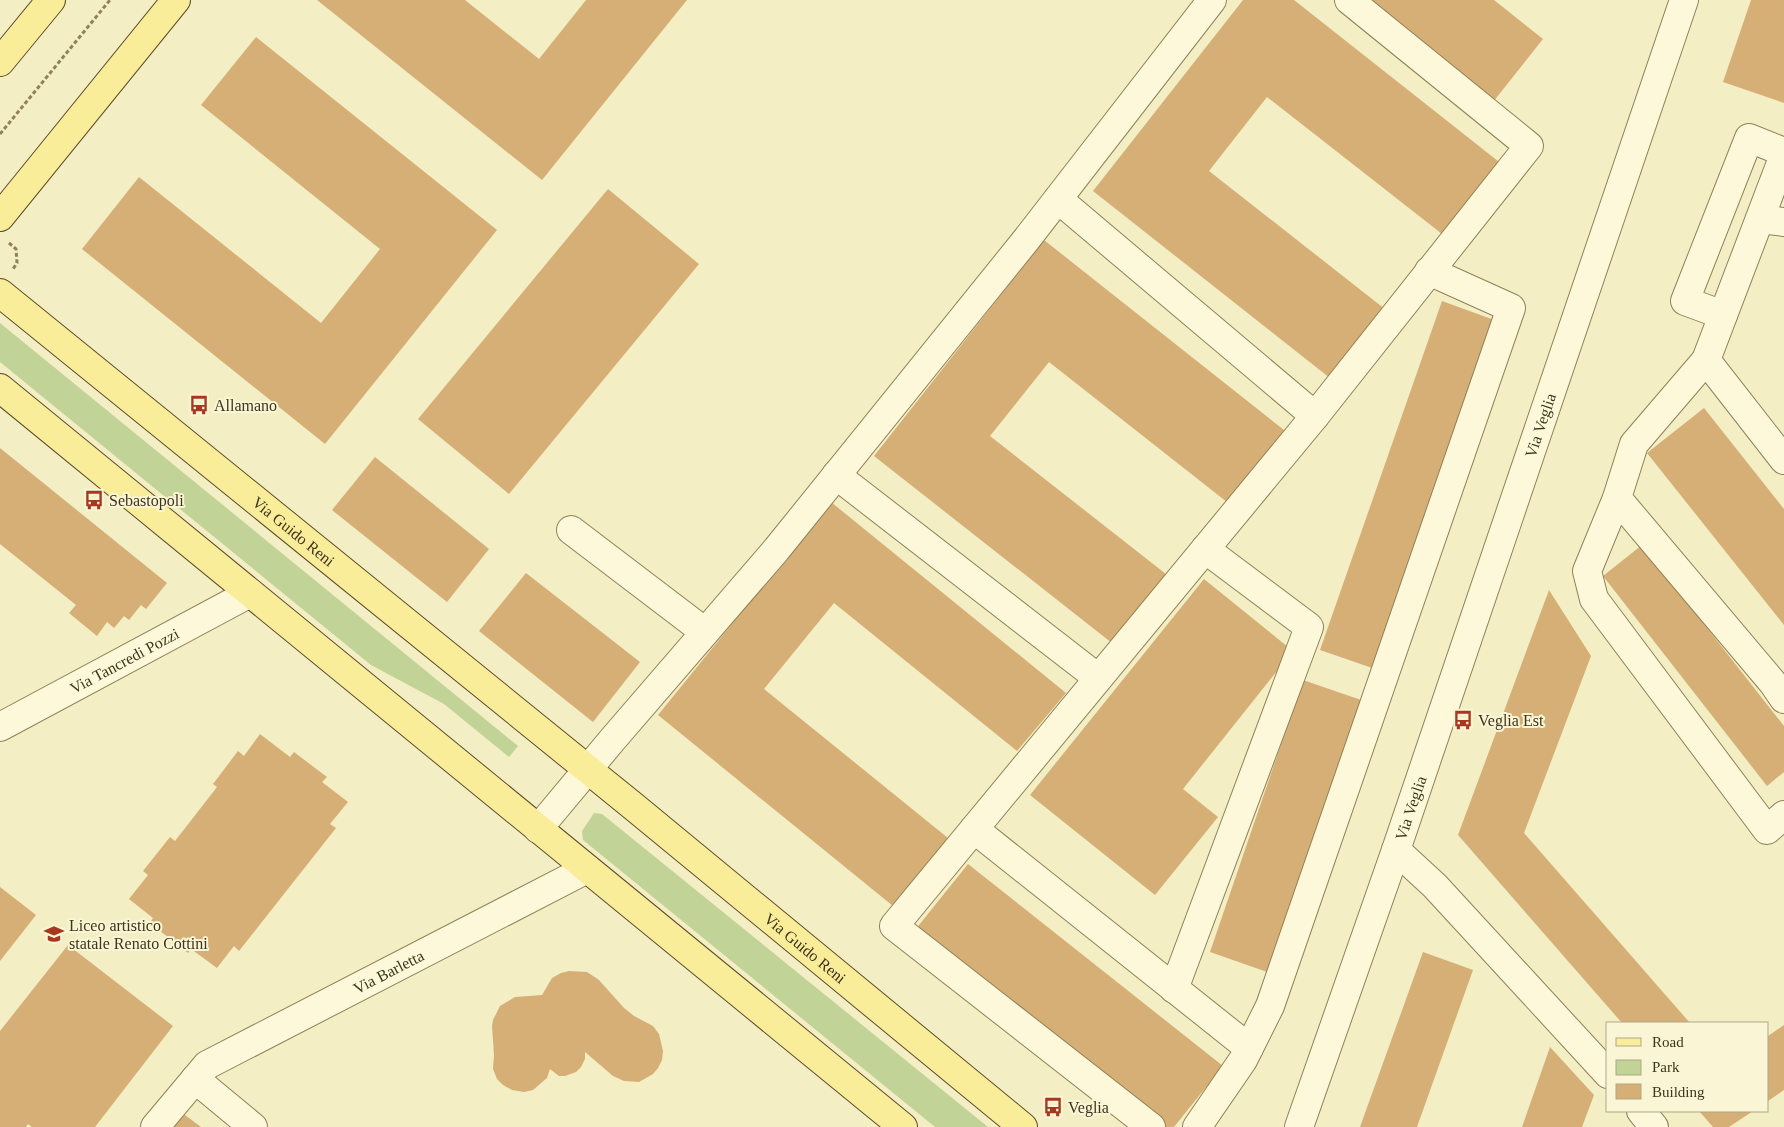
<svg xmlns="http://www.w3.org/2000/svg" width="1784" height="1127" font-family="Georgia,serif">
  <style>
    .green { fill: #c1d396 }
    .building { fill: #d6af76 }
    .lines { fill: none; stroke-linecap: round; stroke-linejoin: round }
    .minor-casing { stroke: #918058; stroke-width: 30 }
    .major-casing { stroke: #5e4d2c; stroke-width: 30 }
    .path { stroke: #918058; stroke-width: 3; stroke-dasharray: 4 2.5; stroke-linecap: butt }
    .minor { stroke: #fcf8d9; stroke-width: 28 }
    .major { stroke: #faed99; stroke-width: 28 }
    .labels { text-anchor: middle; stroke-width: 4; stroke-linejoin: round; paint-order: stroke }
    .poi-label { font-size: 16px; fill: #3f341d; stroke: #faf6d5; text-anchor: start }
    .street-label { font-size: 16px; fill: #3f341d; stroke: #faf6d5 }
  </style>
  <rect width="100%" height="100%" fill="#f3eec4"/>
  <g class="green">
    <polygon points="0,323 518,746 509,757 444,704 371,665 0,362"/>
    <polygon points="594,813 602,814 988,1127 935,1127 583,840 582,831"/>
  </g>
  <g class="building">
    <polygon points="317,0 465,0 539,59 586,0 687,0 542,180"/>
    <polygon points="1243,0 1294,0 1508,169 1451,241 1267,97 1209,171 1390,313 1335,382 1093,191"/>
    <polygon points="1354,0 1494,0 1543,39 1489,107"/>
    <polygon points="1751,0 1784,0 1784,103 1723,82"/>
    <polygon points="256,37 497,230 325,444 82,249 139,177 321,323 380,249 201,105"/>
    <polygon points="608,189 699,264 509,494 418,419"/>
    <polygon points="1044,240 1289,434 1232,506 1049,362 990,436 1171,578 1117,647 874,456"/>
    <polygon points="1442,301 1497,321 1375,669 1320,650"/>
    <polygon points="1704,408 1784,509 1784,625 1647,453"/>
    <polygon points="0,448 167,583 146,609 141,605 129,620 124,616 114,628 107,622 97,636 69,613 76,605 0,544"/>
    <polygon points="375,457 489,549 447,602 332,510"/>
    <polygon points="831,502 1066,693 1017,751 834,603 764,689 948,838 893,906 658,715"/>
    <polygon points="1642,545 1784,726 1784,772 1767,786 1603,576"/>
    <polygon points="526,573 640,662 593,722 479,631"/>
    <polygon points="1204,579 1293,651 1183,789 1218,817 1155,895 1030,795"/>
    <polygon points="1549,590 1591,656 1524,833 1690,1023 1622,1023 1458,835"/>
    <polygon points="1303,680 1364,701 1270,973 1210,952"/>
    <polygon points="260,734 290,757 294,752 327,777 322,782 348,802 330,824 336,828 239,951 234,946 217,968 191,949 188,953 150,923 153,918 129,899 148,875 143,871 170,837 175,841 217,787 213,784 238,751 244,756"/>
    <polygon points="968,864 1223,1066 1174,1127 1163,1127 915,930"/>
    <polygon points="0,887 36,915 0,961"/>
    <polygon points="68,945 173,1026 95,1127 32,1127 28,1124 26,1127 0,1127 0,1031"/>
    <polygon points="1423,952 1473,970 1417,1127 1360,1127"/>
    <polygon points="569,971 587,972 599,980 624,1008 634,1016 653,1026 659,1034 663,1051 662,1060 658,1068 653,1074 639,1082 624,1081 613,1076 585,1052 585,1059 581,1067 576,1072 565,1076 559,1076 550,1069 547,1078 533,1090 524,1092 512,1090 503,1085 497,1079 493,1069 494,1055 492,1026 493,1020 500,1006 515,997 542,995 552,978 561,973"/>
    <polygon points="1784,1025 1784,1090 1768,1101 1768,1036"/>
    <polygon points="1550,1047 1594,1095 1582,1127 1522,1127"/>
    <polygon points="1699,1111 1753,1111 1729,1127 1713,1127"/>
    <polygon points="181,1112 201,1127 169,1127"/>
  </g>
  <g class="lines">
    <defs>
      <g id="minor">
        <polyline points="1784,155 1706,360 1784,460"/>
        <polyline points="1058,199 1315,416"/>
        <polyline points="1760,219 1784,222"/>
        <polyline points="1723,315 1685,301 1749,138 1784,152"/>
        <polyline points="1706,360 1634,444 1617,498 1773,683 1784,699"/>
        <polyline points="836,475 1098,678"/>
        <polyline points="1617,498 1587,571 1594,599 1767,830 1784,815"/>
        <polyline points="571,530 705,632"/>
        <path id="s1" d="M0 727 250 593"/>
        <polyline points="538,829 613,739 776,550 1026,240 1212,0"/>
        <polyline points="974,829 1249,1048 1243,1060 1197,1127"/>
        <polyline points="1396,850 1435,886 1608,1074"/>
        <polyline points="1174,989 1309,627 1205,549"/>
        <polyline points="1249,1048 1270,1006 1511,308 1429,271"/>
        <polyline points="195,1079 253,1127"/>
        <polyline points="1641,1111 1654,1127"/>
        <path id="s2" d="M155 1127 207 1065 587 869"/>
        <polyline points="1151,1127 894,926 1315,416 1529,146 1349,0"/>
        <path id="s3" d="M1299 1127 1396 850 1684 0"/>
      </g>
      <g id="major">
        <polyline points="0,62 51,0"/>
        <polyline points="0,217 176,0"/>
        <path id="s4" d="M0 293 633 806 1023 1127"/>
        <polyline points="0,388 903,1127"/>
      </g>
    </defs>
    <use href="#minor" class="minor-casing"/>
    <use href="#major" class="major-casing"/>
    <g class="path">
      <polyline points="0,134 110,0"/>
      <polyline points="9,243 16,249 17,263 13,269"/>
    </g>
    <use href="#minor" class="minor"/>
    <use href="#major" class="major"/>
  </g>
  <defs>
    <symbol id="bus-bare" viewBox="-9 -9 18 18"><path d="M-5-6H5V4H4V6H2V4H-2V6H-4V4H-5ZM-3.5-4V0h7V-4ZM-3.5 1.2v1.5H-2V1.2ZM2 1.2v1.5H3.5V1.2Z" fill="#a73720" stroke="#faf6d5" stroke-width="2.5" paint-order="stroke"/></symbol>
    <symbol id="school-bare" viewBox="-9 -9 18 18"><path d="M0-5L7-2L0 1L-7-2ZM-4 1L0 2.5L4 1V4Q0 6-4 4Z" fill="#a73720" stroke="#faf6d5" stroke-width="2.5" paint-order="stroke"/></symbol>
  </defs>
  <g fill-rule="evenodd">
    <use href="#bus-bare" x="185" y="391" width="28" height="28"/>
    <use href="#bus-bare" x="80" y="486" width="28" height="28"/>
    <use href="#bus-bare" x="1449" y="706" width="28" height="28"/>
    <use href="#school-bare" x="40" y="920" width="28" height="28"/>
    <use href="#bus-bare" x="1039" y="1093" width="28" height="28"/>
  </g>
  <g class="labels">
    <g class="poi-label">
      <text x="214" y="411">Allamano</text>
      <text x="109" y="506">Sebastopoli</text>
      <text x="1478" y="726">Veglia Est</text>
      <text x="69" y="931">Liceo artistico<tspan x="69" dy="18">statale Renato Cottini</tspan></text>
      <text x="1068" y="1113">Veglia</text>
    </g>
    <g class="street-label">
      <text dy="6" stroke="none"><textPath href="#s3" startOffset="742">Via Veglia</textPath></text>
      <text dy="6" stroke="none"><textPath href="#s4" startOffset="378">Via Guido Reni</textPath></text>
      <text dy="6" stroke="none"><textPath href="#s1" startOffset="141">Via Tancredi Pozzi</textPath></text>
      <text dy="6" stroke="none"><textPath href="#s3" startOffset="338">Via Veglia</textPath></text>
      <text dy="6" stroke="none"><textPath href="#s4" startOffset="1038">Via Guido Reni</textPath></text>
      <text dy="6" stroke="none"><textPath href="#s2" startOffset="285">Via Barletta</textPath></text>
    </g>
  </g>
  <rect x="1606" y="1022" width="162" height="90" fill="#faf6d5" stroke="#afa88b"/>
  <rect x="1616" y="1038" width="25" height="8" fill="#faed99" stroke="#afa88b"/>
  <text x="1652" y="1047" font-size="15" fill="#3f341d">Road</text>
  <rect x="1616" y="1060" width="25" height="15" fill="#c1d396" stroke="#afa88b"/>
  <text x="1652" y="1072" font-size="15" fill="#3f341d">Park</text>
  <rect x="1616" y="1084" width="25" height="15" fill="#d6af76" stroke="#afa88b"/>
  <text x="1652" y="1097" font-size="15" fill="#3f341d">Building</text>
</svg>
